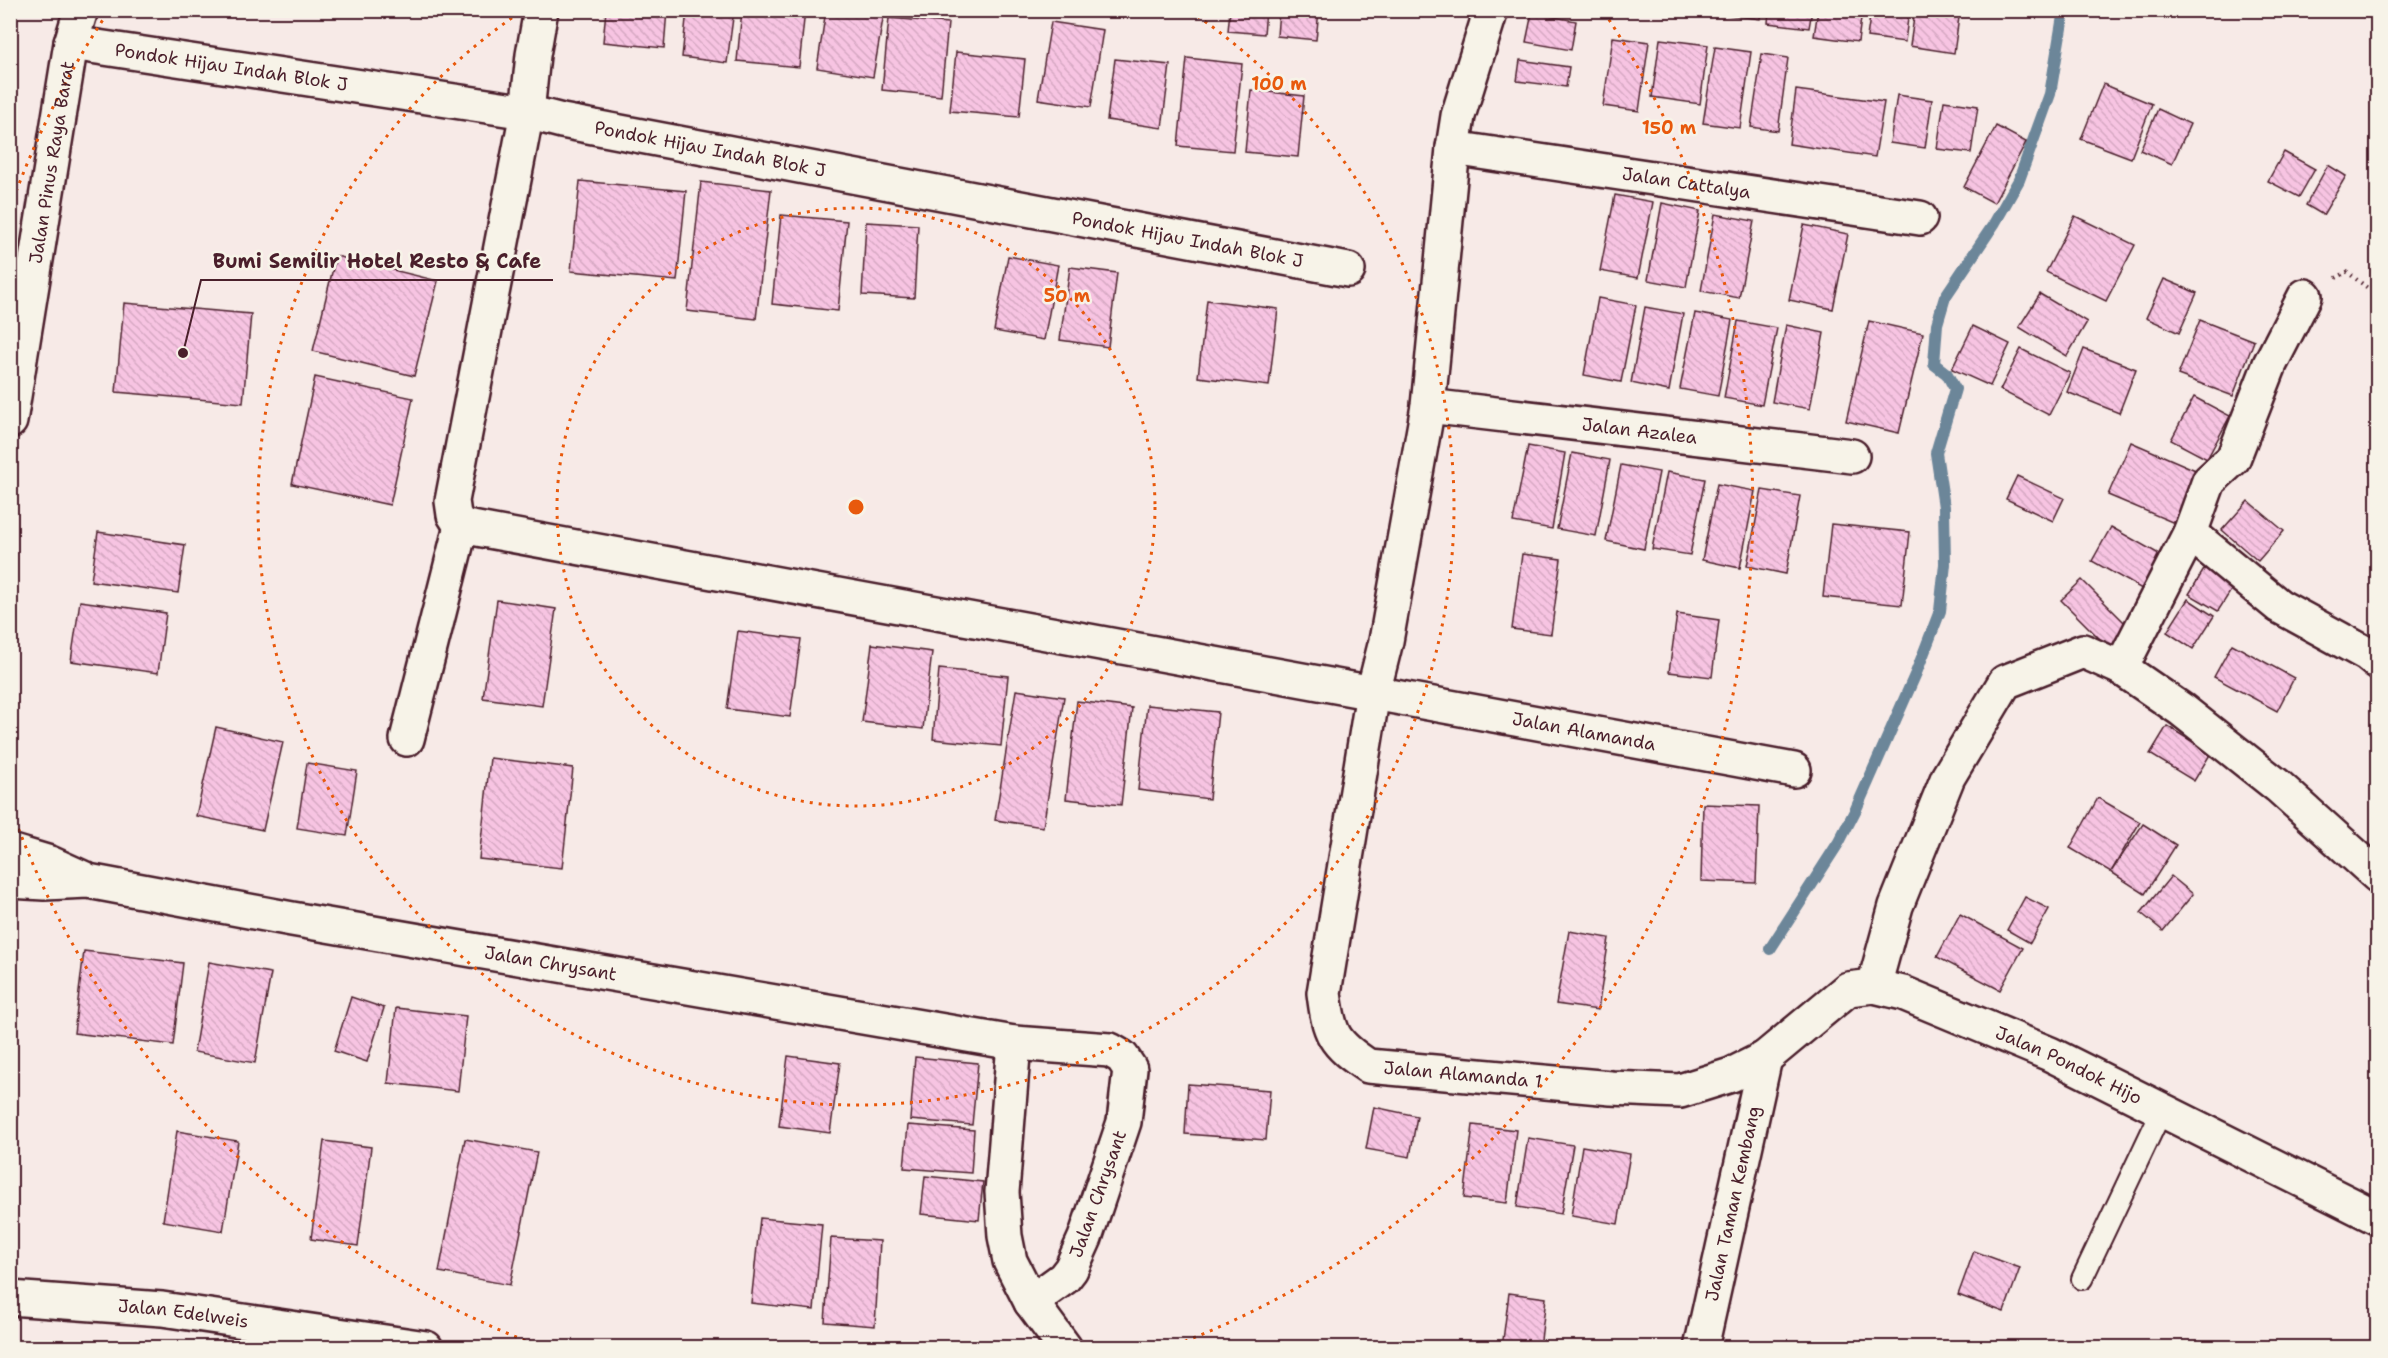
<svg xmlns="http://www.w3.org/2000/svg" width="2388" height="1358" font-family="'Shantell Sans',sans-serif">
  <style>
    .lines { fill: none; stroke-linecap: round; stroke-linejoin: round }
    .stream { stroke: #6c8699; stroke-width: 12 }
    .building { fill: url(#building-back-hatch); stroke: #4a1f2b; stroke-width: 1.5 }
    .lane-casing { stroke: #4a1f2b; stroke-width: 24 }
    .street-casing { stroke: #4a1f2b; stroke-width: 38 }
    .path { stroke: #4a1f2b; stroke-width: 4; stroke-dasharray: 1.5 4.5; stroke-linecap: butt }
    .lane { stroke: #f7f3e8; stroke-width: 20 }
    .street { stroke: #f7f3e8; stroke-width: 33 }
    .ring { fill: none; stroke: #e8590c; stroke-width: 3; stroke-dasharray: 3 6 }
    .labels { text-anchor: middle; stroke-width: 5; stroke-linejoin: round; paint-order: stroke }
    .street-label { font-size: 18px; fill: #4a1f2b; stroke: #f7f3e8 }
    .centre { fill: #e8590c; stroke: #f7f3e8; stroke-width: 3 }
    .ring-label { font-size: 18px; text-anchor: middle; font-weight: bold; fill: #e8590c; stroke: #f7f3e8; stroke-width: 5; stroke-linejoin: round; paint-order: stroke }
    .leader { fill: none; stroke: #4a1f2b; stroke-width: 2 }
    .callout-dot { fill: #4a1f2b; stroke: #f7f3e8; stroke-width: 2 }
    .callout-label { font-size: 20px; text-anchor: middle; font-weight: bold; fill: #4a1f2b; stroke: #f7f3e8; stroke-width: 5; stroke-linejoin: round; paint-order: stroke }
  </style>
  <defs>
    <pattern id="building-back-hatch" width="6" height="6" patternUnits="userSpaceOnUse" patternTransform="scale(1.5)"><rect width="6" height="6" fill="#f7c4e2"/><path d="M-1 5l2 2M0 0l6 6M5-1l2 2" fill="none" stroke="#d5a8c2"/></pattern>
  </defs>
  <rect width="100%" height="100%" fill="#f7eae7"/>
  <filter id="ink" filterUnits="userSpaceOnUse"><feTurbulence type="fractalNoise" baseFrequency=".0167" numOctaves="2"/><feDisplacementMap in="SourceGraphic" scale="12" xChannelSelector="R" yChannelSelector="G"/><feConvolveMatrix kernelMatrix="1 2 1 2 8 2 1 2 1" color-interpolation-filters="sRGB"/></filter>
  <g filter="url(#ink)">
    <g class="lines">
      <polyline class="stream" points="1770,949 1839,842 1856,809 1916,673 1940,611 1945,564 1944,507 1936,453 1955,389 1947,374 1934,364 1937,324 1945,297 1994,224 2019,180 2050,94 2064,10"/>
    </g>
    <g class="building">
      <polygon points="606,10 667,10 664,48 603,42"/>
      <polygon points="687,10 734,10 727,63 682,57"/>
      <polygon points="742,10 805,10 799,67 737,61"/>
      <polygon points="826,10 884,13 873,77 817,68"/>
      <polygon points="1230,10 1266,10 1264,34 1228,31"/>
      <polygon points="1279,10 1319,10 1316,40 1277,36"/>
      <polygon points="1723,10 1761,10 1760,19 1722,14"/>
      <polygon points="1769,10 1812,10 1809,28 1768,23"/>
      <polygon points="1818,10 1862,10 1858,42 1814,36"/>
      <polygon points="1871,10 1909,10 1905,42 1867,37"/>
      <polygon points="1915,10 1960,10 1954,53 1910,46"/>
      <polygon points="1532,13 1576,21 1571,50 1526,42"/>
      <polygon points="889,18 948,23 941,96 882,90"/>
      <polygon points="1051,22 1103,30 1091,107 1038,99"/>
      <polygon points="1613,37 1649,42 1639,111 1603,106"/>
      <polygon points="1660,39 1708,45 1700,104 1652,97"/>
      <polygon points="1715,47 1751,52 1740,128 1703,123"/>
      <polygon points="956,52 1025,59 1019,117 950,111"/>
      <polygon points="1762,54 1788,58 1778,131 1751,127"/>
      <polygon points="1187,58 1242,64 1233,151 1178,146"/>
      <polygon points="1115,59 1170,65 1162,128 1107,120"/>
      <polygon points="1520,60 1569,67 1566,87 1517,81"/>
      <polygon points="2103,84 2152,104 2131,158 2081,139"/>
      <polygon points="1251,90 1304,96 1298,157 1245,152"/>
      <polygon points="1796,90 1884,102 1875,157 1789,144"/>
      <polygon points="1897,95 1932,100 1925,148 1890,143"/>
      <polygon points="1944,101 1978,106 1971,153 1937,149"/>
      <polygon points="2158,109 2190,124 2172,164 2140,150"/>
      <polygon points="1996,126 2026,142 1994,203 1964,187"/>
      <polygon points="2284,152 2315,169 2299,197 2268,181"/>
      <polygon points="2328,165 2346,176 2323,215 2306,205"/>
      <polygon points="580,181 686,191 677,281 571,271"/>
      <polygon points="701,182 771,190 756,319 687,311"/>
      <polygon points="1615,195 1653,202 1638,278 1600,271"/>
      <polygon points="1662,203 1700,211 1686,287 1648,280"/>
      <polygon points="1715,214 1754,221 1739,298 1701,291"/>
      <polygon points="781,215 847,221 838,311 772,304"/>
      <polygon points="2075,216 2135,245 2106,301 2046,272"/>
      <polygon points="866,222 918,225 914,298 862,295"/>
      <polygon points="1804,225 1848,234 1833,309 1789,300"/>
      <polygon points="336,256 438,281 414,376 313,351"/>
      <polygon points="1008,256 1058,265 1044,340 994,331"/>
      <polygon points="1070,267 1117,273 1108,347 1060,340"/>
      <polygon points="2164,279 2197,293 2179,333 2146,318"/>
      <polygon points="2040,294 2087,322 2067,356 2019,327"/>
      <polygon points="1598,298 1636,305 1621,382 1584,375"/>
      <polygon points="1207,300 1278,309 1269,386 1198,377"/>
      <polygon points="124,303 251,314 243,403 116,392"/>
      <polygon points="1645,307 1683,314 1669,391 1631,383"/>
      <polygon points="1695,313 1732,320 1718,396 1680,389"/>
      <polygon points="2200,320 2254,341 2233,396 2178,375"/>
      <polygon points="1738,321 1777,328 1762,405 1724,398"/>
      <polygon points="1869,321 1923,333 1899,433 1846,421"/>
      <polygon points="1786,325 1824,333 1810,409 1772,402"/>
      <polygon points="1973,326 2010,344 1990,386 1952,369"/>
      <polygon points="2021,349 2070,373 2049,415 2000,390"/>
      <polygon points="2084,349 2136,369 2119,413 2067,392"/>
      <polygon points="315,377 413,398 390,505 292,484"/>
      <polygon points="2194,397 2230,416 2207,459 2171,440"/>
      <polygon points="2131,442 2207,475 2184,527 2108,495"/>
      <polygon points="1528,446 1565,453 1552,529 1513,522"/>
      <polygon points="1572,453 1610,460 1596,536 1557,529"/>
      <polygon points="1621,465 1659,472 1644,549 1606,541"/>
      <polygon points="1667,472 1705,479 1690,555 1652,549"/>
      <polygon points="2017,476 2064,498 2053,521 2006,499"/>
      <polygon points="1717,484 1755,491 1740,568 1702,560"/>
      <polygon points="1762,490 1800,496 1786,574 1747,566"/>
      <polygon points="2248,501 2284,531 2258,561 2222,530"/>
      <polygon points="1831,524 1910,532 1902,605 1823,597"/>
      <polygon points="2111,527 2168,559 2149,593 2092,561"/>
      <polygon points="98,532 185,545 178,593 91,581"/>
      <polygon points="1522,554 1561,559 1551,634 1512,629"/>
      <polygon points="2208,563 2237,581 2218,611 2189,594"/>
      <polygon points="2082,580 2130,628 2109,648 2061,600"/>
      <polygon points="2188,599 2214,616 2193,649 2167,632"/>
      <polygon points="497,600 556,609 542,706 483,698"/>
      <polygon points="80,601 166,613 158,673 71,661"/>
      <polygon points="1677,614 1719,620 1712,677 1669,672"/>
      <polygon points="738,631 801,639 790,717 727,709"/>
      <polygon points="872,644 932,652 923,729 862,722"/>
      <polygon points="2232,644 2294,678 2277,711 2214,677"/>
      <polygon points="939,669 1008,676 1001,746 933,739"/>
      <polygon points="1016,690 1064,697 1043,827 995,820"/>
      <polygon points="1077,701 1132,708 1121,805 1066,799"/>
      <polygon points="1147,705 1218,712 1209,799 1138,790"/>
      <polygon points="2167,726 2211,753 2194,781 2150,754"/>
      <polygon points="216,727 283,742 263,830 196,816"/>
      <polygon points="490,758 573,768 562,868 479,859"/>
      <polygon points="307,763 357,771 347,836 297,828"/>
      <polygon points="2098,798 2140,822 2111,872 2070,848"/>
      <polygon points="1703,804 1759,806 1756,883 1701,881"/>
      <polygon points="2143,824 2176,845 2145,894 2111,872"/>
      <polygon points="2171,876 2193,894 2163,931 2141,913"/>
      <polygon points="2025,897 2049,909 2030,943 2007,930"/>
      <polygon points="1960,914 2023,948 2000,990 1937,957"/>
      <polygon points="1569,931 1609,938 1598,1010 1556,1004"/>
      <polygon points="84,951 183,963 173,1045 74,1033"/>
      <polygon points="209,962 271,973 255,1063 194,1052"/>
      <polygon points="351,997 384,1008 367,1062 334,1051"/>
      <polygon points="396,1008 466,1016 458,1091 388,1083"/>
      <polygon points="788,1056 840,1063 830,1133 779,1126"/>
      <polygon points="915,1057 978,1063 972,1125 910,1120"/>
      <polygon points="1188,1084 1270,1090 1266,1140 1185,1134"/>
      <polygon points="1374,1107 1417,1116 1410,1157 1366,1149"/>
      <polygon points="908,1125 974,1130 971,1173 904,1168"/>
      <polygon points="1473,1125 1516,1130 1507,1203 1464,1198"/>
      <polygon points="177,1131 238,1141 223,1231 163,1221"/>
      <polygon points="1528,1138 1573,1145 1561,1214 1517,1207"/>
      <polygon points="465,1139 537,1152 510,1285 439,1272"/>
      <polygon points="324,1141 371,1147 358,1246 311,1239"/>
      <polygon points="1582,1146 1630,1154 1618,1224 1571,1216"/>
      <polygon points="925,1176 983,1182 979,1220 921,1214"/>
      <polygon points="760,1218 822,1224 814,1310 751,1303"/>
      <polygon points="831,1238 880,1241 875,1326 825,1322"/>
      <polygon points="1974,1251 2020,1268 2004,1312 1958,1295"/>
      <polygon points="1509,1293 1546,1298 1540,1348 1502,1348"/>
    </g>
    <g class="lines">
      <defs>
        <polyline id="lane" points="2082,1279 2162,1110"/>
        <g id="street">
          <path id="s1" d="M541 10 533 55 527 112 452 501 454 515 461 526 1794 770"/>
          <path id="s2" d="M1491 10 1458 116 1453 148 1428 406 1386 641 1373 693 1324 993C1329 1034 1333 1043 1368 1066L1611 1088 1680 1091 1731 1075 1765 1058 1848 989 1874 986 1903 993 2050 1054 2378 1218"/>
          <path id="s3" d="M71 43 527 112 562 121 1348 270"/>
          <path id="s4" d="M1453 148 1920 218"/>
          <path id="s5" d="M1428 406 1852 456"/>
          <path id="s6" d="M10 421 71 43 81 10"/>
          <polyline points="2190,533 2279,606 2367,654 2378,663"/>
          <polyline points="2121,668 2182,710 2278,786 2378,876"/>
          <polyline points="407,739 461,526"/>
          <polyline points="10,851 50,863 83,878"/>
          <path id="s7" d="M10 881 44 883 88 881 292 919 1014 1043 1110 1050 1122 1057 1130 1069 1124 1122 1085 1238 1071 1269 1064 1278 1031 1302"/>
          <polyline points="1874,986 1896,906 1948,777 2005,682 2083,651 2121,668 2190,533 2209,481 2233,459 2270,364 2305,296"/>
          <polyline points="1014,1043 1002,1192 1005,1236 1010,1261 1031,1302 1065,1348"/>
          <path id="s8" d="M10 1298 162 1309 426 1348"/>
          <path id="s9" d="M1701 1348 1765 1058"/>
        </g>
      </defs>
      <use href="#lane" class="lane-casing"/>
      <use href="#street" class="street-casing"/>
      <polyline class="path" points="2336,278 2347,272 2378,296"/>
      <use href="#lane" class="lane"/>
      <use href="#street" class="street"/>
    </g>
  </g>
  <g class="ring">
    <circle cx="856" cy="507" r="299"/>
    <path d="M1190 11A598 598 0 1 1 522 11"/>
    <path d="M542 1347A897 897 0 0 1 13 814M13 200A897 897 0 0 1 108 12M1604 12A897 897 0 0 1 1170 1347"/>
  </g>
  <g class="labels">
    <g class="street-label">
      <text dy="6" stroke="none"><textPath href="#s3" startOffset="162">Pondok Hijau Indah Blok J</textPath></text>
      <text dy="6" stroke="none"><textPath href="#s3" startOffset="648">Pondok Hijau Indah Blok J</textPath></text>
      <text dy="6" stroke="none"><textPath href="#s6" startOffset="262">Jalan Pinus Raya Barat</textPath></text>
      <text dy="6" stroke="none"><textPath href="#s4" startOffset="236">Jalan Cattalya</textPath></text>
      <text dy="6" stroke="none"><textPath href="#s3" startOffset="1134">Pondok Hijau Indah Blok J</textPath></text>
      <text dy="6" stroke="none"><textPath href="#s5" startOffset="213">Jalan Azalea</textPath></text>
      <text dy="6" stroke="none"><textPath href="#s1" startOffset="1668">Jalan Alamanda</textPath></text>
      <text dy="6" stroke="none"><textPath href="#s7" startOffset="548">Jalan Chrysant</textPath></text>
      <text dy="6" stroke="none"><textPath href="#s2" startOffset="1838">Jalan Pondok Hijo</textPath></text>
      <text dy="6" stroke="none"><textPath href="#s2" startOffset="1184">Jalan Alamanda 1</textPath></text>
      <text transform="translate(1098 1194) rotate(-70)" y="6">Jalan Chrysant</text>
      <text dy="6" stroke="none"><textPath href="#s9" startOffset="148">Jalan Taman Kembang</textPath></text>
      <text dy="6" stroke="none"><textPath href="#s8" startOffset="174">Jalan Edelweis</textPath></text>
    </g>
  </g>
  <circle cx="856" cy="507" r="9" class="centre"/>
  <g class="ring-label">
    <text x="1279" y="90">100 m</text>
    <text x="1669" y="134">150 m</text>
    <text x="1067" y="302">50 m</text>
  </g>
  <path class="leader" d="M183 353L201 280H553"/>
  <circle class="callout-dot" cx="183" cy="353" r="6"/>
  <g class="callout-label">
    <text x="377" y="268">Bumi Semilir Hotel Resto &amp; Cafe</text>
  </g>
  <rect width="2388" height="1358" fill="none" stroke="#f7f3e8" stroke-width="36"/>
  <rect x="18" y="18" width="2352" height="1322" fill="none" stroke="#4a1f2b" stroke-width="2" filter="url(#ink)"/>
</svg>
